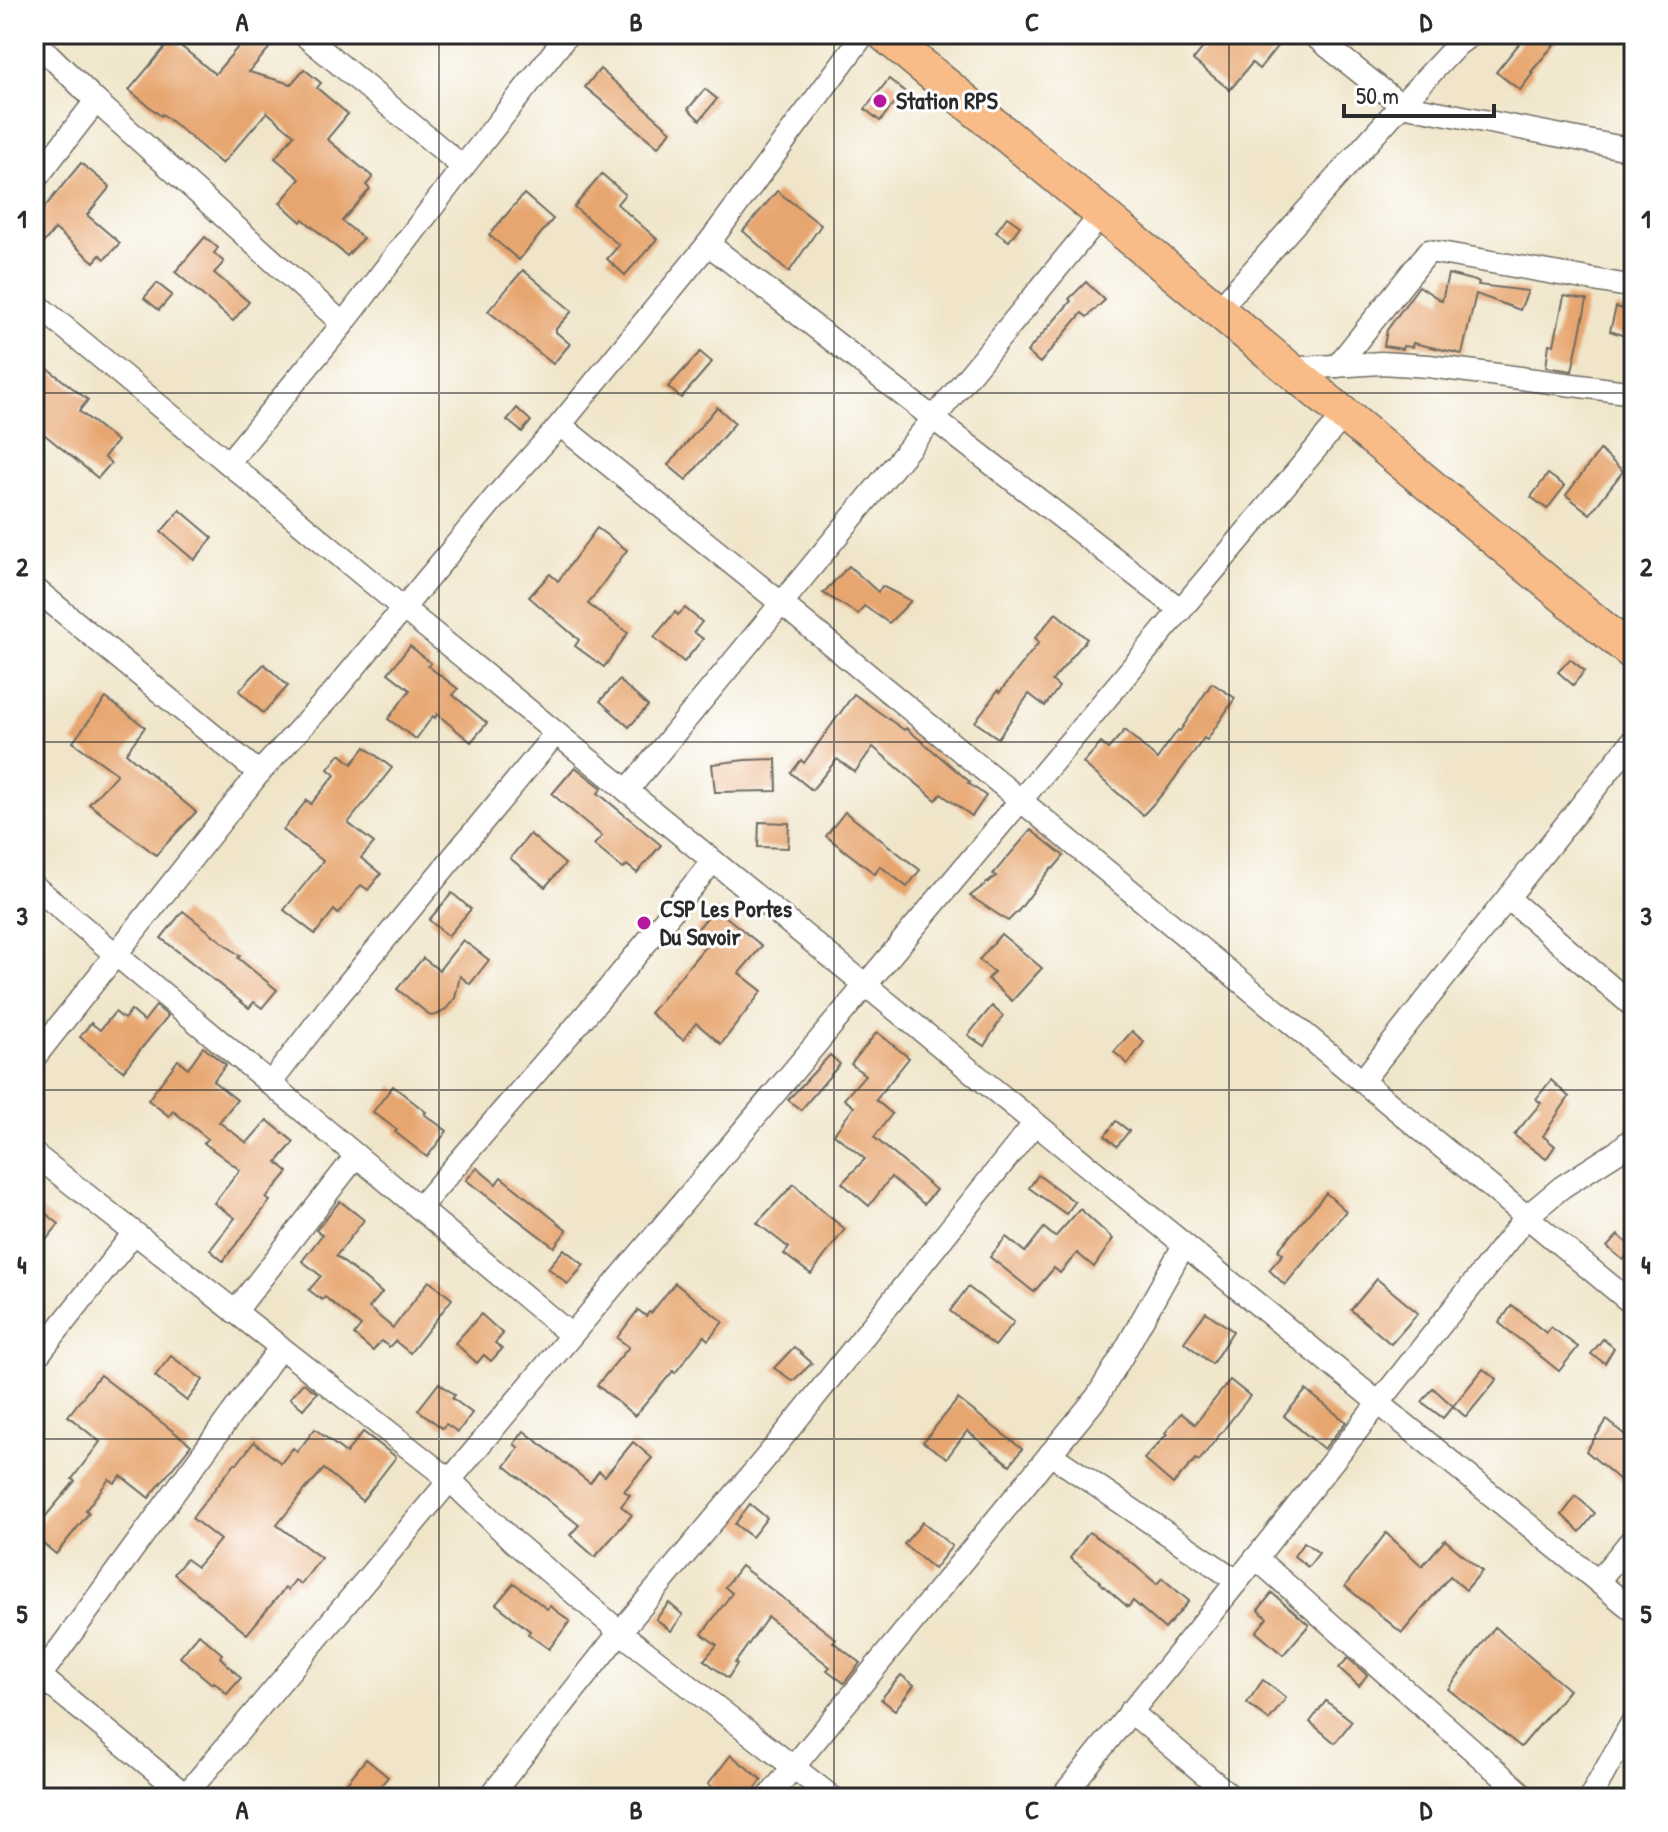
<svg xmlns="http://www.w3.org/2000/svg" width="1668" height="1832" font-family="'Patrick Hand',sans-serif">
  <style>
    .building { fill: #e7a670 }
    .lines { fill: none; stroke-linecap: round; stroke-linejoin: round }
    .street-casing { stroke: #706c62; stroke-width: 25 }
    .primary-casing { stroke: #706c62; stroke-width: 37 }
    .street { stroke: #fff; stroke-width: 22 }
    .primary { stroke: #f9bc89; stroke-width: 34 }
    .grid { fill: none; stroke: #2b2b2b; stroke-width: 2; stroke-opacity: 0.55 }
    .poi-dot { fill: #b5179e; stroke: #fff; stroke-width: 3 }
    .labels { text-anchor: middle; stroke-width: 6; stroke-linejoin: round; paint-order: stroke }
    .poi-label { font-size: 24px; font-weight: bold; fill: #2b2b2b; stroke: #fff; text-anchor: start }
    .neatline { fill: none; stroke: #2b2b2b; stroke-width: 3 }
    .grid-label { font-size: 26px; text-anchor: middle; font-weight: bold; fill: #2b2b2b }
  </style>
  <rect width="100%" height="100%" fill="#fff"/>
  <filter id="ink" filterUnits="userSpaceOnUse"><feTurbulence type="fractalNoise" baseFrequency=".0125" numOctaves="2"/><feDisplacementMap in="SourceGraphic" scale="16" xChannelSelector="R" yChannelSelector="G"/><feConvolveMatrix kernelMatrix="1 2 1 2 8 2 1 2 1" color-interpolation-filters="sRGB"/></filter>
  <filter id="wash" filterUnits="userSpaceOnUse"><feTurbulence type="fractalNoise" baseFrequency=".006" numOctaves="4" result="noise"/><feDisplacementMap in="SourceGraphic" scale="32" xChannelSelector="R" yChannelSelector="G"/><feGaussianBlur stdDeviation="1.8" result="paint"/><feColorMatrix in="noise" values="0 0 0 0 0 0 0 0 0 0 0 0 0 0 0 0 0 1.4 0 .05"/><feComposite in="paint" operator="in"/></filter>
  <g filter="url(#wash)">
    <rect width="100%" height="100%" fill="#f0e5c9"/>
    <g id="blocks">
      <g class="building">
        <polygon points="249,34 281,34 249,72 291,84 304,69 321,83 317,88 348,114 327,139 373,177 366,185 370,189 342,221 363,238 347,256 303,219 301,222 280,203 300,179 275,158 294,135 267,112 222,164 188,135 162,114 161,116 129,90 172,39 215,74"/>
        <polygon points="1214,34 1287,34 1259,69 1252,63 1230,90 1193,60"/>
        <polygon points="1527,34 1563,34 1531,72 1533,73 1520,90 1496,72"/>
        <polygon points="600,69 671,131 658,147 585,87"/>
        <polygon points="889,79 904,91 880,121 865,109"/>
        <polygon points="705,89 717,99 700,120 688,109"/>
        <polygon points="81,163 110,187 87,215 120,243 105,259 100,255 94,262 55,229 34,254 34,220"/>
        <polygon points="602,174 625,194 617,204 657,239 625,275 607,259 619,245 574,207"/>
        <polygon points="777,191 821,225 789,272 743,231"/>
        <polygon points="524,194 553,219 519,260 489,235"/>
        <polygon points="1007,217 1020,226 1009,241 996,232"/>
        <polygon points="205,237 218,248 214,253 224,262 214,273 249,302 233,321 175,272"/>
        <polygon points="523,270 572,311 556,329 556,332 570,344 553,364 488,311"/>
        <polygon points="1448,274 1479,282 1478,285 1528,291 1520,310 1476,294 1462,354 1413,343 1412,347 1403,346 1402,349 1384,346 1387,330 1419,286 1442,301"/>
        <polygon points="1086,282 1105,300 1087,317 1082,313 1040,363 1027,352 1071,301 1069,299"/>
        <polygon points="157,283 172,295 159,310 144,298"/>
        <polygon points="1564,296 1587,300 1572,371 1546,367 1549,344 1554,345"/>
        <polygon points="1616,307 1634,312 1634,339 1610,331"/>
        <polygon points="700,352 712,362 681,398 668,387"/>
        <polygon points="34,358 88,400 79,411 117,441 104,457 111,463 98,478 34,426"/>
        <polygon points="717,407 735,423 686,480 668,465"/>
        <polygon points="517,408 531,421 522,432 507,420"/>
        <polygon points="1600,450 1623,471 1590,514 1566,495"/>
        <polygon points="1548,474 1565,486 1547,509 1531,497"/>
        <polygon points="180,510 213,538 194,560 161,532"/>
        <polygon points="597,528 627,550 588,604 628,633 604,667 575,646 579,640 529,597 550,574 558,581"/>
        <polygon points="849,566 878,592 882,586 911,601 889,623 864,606 858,614 823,593"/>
        <polygon points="685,608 702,622 694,632 703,639 684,662 654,637 675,612 678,615"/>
        <polygon points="1056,613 1087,639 1052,681 1059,687 1045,706 1029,694 998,738 975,722 998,690 1000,692 1039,642 1035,638"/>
        <polygon points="410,646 431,663 428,666 458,689 453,695 487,723 471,742 437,714 435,718 433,716 416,739 388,719 410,690 388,673"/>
        <polygon points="1570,659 1585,671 1573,685 1558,672"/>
        <polygon points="264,664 288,686 263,713 239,691"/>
        <polygon points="619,680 648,706 629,727 600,701"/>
        <polygon points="1212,683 1235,698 1207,740 1204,738 1167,789 1143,815 1083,763 1101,743 1108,749 1125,730 1157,759 1178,730 1180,731"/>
        <polygon points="854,694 904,730 906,728 970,782 968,783 986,796 972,816 941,794 936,800 873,747 855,772 837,759 812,790 791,773 801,760 804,763"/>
        <polygon points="106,698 145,727 126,753 196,812 156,855 89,804 117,774 73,742"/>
        <polygon points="365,747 392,768 348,823 374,843 361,858 381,874 368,890 361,885 338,914 334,910 315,934 284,910 323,861 283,830 307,800 311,804 335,775 328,769 340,754 352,764"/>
        <polygon points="776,759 777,791 715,792 712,764 745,760"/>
        <polygon points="575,767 602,788 598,793 661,845 637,873 627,865 623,869 594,845 602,836 552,794"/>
        <polygon points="845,812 920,870 907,887 880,866 875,874 826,836"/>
        <polygon points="759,822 789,823 788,848 758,847"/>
        <polygon points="1031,830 1064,856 1053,869 1051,868 1019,910 1008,921 970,896 996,876 993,874"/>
        <polygon points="530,834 565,864 545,887 510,858"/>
        <polygon points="452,893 471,909 448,936 429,920"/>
        <polygon points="715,908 762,946 739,973 762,991 721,1044 696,1023 683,1040 650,1013 708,943 695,932"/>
        <polygon points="183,911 240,956 238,958 277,990 262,1008 254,1002 249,1008 161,938"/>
        <polygon points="1001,934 1042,968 1012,1001 988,979 994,972 979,960"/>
        <polygon points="463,940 489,960 470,984 460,976 455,998 447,1008 439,1014 431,1016 397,989 423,958 439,970"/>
        <polygon points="156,1006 168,1016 123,1071 80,1037 91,1023 100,1030 115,1012 124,1019 131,1010 144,1021"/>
        <polygon points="992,1006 1003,1016 984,1046 968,1035"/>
        <polygon points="1132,1031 1144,1042 1128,1064 1114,1052"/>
        <polygon points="877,1032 909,1058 876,1100 892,1114 874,1137 936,1190 924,1204 891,1177 869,1206 842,1183 865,1159 834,1134 854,1107 844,1099 865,1075 851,1064"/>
        <polygon points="203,1047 226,1065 213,1081 237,1100 219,1122 247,1143 267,1120 294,1142 277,1162 288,1172 266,1198 270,1201 223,1261 210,1250 235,1218 214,1203 240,1170 204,1143 208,1139 173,1111 169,1116 148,1100 178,1060 188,1068"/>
        <polygon points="830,1055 840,1064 801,1110 788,1100"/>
        <polygon points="1551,1080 1569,1097 1543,1136 1555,1146 1546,1159 1514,1135 1541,1103 1536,1099"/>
        <polygon points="393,1086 426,1112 424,1114 447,1131 427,1157 395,1132 397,1130 373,1112"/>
        <polygon points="1116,1121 1129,1131 1117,1146 1105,1136"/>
        <polygon points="477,1168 496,1184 501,1177 567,1230 554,1247 466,1180"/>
        <polygon points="1038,1175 1075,1202 1066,1214 1029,1188"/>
        <polygon points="794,1184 816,1206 845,1229 811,1274 784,1254 789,1248 757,1223"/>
        <polygon points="1326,1193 1346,1211 1285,1285 1269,1270 1283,1254 1278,1250"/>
        <polygon points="340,1201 364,1220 336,1256 382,1293 369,1308 393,1328 429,1281 452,1299 410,1353 395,1341 389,1347 381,1341 373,1351 354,1335 361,1326 325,1297 322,1300 309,1290 321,1276 302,1261 322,1235 316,1230"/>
        <polygon points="34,1204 59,1224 34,1255"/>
        <polygon points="1080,1209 1113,1239 1094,1267 1077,1253 1060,1273 1054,1268 1034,1292 990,1257 1006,1237 1025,1252 1044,1228 1055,1237"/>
        <polygon points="1618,1235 1633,1248 1623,1260 1607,1247"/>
        <polygon points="564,1249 584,1265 568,1284 548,1268"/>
        <polygon points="1377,1279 1418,1313 1391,1344 1351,1310"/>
        <polygon points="675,1283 723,1322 708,1340 704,1336 675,1373 673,1371 635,1416 597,1385 629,1347 617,1338 638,1310 646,1316 649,1312 651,1313"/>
        <polygon points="968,1287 1014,1322 995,1346 950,1311"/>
        <polygon points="1512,1305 1546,1333 1551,1327 1578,1347 1559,1371 1499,1323"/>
        <polygon points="1206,1312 1233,1331 1212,1364 1184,1342"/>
        <polygon points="481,1314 503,1334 495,1343 502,1349 491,1361 484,1355 477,1363 455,1343"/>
        <polygon points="1603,1339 1614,1348 1605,1363 1591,1354"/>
        <polygon points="794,1347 812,1363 793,1381 774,1368"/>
        <polygon points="171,1356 203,1380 187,1401 155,1376"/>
        <polygon points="1483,1369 1497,1379 1466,1417 1453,1406"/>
        <polygon points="100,1375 191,1445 149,1498 121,1476 115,1483 109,1479 86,1510 89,1513 56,1554 34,1536 34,1530 75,1481 72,1479 100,1442 68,1416"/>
        <polygon points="1230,1380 1250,1396 1199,1461 1196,1459 1173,1484 1144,1459 1167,1434 1165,1433 1181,1413 1195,1424"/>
        <polygon points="303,1383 317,1393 303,1409 290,1398"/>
        <polygon points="439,1383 455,1395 452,1398 472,1413 458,1432 446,1424 442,1428 418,1410"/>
        <polygon points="1433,1388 1453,1406 1443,1418 1422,1402"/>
        <polygon points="1306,1390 1346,1422 1324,1449 1284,1416"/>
        <polygon points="958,1399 1022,1449 1010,1465 967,1431 947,1458 923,1442"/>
        <polygon points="1607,1420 1625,1435 1634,1424 1634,1474 1626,1485 1586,1451"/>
        <polygon points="315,1429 346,1453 363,1432 396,1457 362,1501 324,1469 305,1490 277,1525 321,1558 301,1584 295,1580 288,1590 285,1588 247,1634 174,1574 186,1559 197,1567 220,1540 192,1518 235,1463 237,1464 254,1442 281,1463 293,1448 297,1452"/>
        <polygon points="524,1431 590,1483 599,1471 605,1476 633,1442 652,1458 624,1491 630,1495 621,1506 632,1515 595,1557 570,1535 579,1525 505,1466 519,1448 514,1444"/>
        <polygon points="1576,1496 1595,1513 1580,1532 1562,1515"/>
        <polygon points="750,1504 767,1518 752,1537 735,1524"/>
        <polygon points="923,1522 952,1546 934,1569 904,1544"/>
        <polygon points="1089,1532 1120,1553 1157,1584 1162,1578 1189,1601 1165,1629 1133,1601 1128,1607 1099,1582 1100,1581 1070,1558"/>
        <polygon points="1386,1533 1422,1566 1445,1540 1482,1571 1466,1590 1450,1576 1402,1633 1345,1586"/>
        <polygon points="1304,1542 1319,1553 1308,1567 1294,1556"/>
        <polygon points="741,1566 836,1639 833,1642 860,1663 844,1683 827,1670 830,1667 768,1617 735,1663 737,1664 728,1678 704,1660 717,1645 702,1634 732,1593 725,1587"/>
        <polygon points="514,1583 547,1609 550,1606 570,1621 549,1649 528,1634 530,1631 496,1604"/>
        <polygon points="1272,1593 1309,1625 1283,1655 1256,1632 1267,1618 1258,1610"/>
        <polygon points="669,1603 683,1615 671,1631 656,1619"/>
        <polygon points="1495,1627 1569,1690 1521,1747 1448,1689"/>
        <polygon points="199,1634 222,1654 220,1657 241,1678 227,1694 214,1682 212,1684 180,1657"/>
        <polygon points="1348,1658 1367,1675 1359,1686 1339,1668"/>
        <polygon points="901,1675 914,1685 895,1710 881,1699"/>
        <polygon points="1263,1680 1286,1698 1269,1720 1247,1703"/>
        <polygon points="1326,1701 1352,1721 1335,1743 1310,1722"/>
        <polygon points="731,1755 762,1780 748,1798 727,1798 708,1784"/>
        <polygon points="366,1759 388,1777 370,1798 348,1798 340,1791"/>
      </g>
    </g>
  </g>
  <g filter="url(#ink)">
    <use href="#blocks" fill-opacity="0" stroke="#706c62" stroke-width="2"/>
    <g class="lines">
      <defs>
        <g id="street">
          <polyline points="303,34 463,167"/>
          <polyline points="1312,34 1401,105 1634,150"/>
          <polyline points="34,40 96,101 343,324"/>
          <polyline points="34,181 96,101"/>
          <polyline points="708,244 1181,610"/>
          <polyline points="34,302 404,609 1634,1611"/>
          <polyline points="1217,311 1401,105 1458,44 1472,34"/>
          <polyline points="1337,366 1429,251 1634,287"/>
          <polyline points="1287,369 1381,363 1429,366 1634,393"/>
          <polyline points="560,425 782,604 1634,1305"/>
          <polyline points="228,463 343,324 463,167 568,34"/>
          <polyline points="34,588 259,773"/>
          <polyline points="627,791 1101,215"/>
          <polyline points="34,886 571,1335"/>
          <polyline points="1508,898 1634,1007"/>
          <polyline points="34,1058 259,773 333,693 498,494 560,425 708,244 864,34"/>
          <polyline points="1362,1081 1634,739"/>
          <polyline points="270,1084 333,1002 556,733"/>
          <polyline points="34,1154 450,1480 514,1542 620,1632 833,1798"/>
          <polyline points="419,1208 609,988 713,861"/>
          <polyline points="235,1312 356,1156"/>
          <polyline points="34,1360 134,1233"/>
          <polyline points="1050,1454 1237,1581"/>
          <polyline points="1256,1558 1527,1798"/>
          <polyline points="1598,1581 1634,1537"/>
          <polyline points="34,1671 189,1798"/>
          <polyline points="40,1676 280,1348"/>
          <polyline points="1130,1711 1233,1798"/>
          <polyline points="183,1798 1345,414"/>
          <polyline points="489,1798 620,1632 773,1449 1035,1123"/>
          <polyline points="768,1798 1097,1397 1122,1356 1184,1245"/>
          <polyline points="1061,1798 1256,1558 1526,1217 1562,1187 1617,1152 1634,1137"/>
          <polyline points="1590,1798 1634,1719"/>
        </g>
        <polyline id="primary" points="884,34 1634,654"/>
      </defs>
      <use href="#street" class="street-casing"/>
      <use href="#primary" class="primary-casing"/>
      <use href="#street" class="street"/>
      <use href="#primary" class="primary"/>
    </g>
  </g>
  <path class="grid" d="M439 34V1798M834 34V1798M1229 34V1798M34 393H1634M34 742H1634M34 1090H1634M34 1439H1634"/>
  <g class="poi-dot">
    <circle cx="880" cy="101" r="8"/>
    <circle cx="644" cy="923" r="8"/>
  </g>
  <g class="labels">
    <g class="poi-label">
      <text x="896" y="109">Station RPS</text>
      <text x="660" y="917">CSP Les Portes<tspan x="660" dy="28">Du Savoir</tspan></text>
    </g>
  </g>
  <rect width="1668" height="1832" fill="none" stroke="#fff" stroke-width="88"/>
  <path d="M1344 104v12h150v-12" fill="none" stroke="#2b2b2b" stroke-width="4"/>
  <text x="1356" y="104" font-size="24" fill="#2b2b2b" stroke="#ffffff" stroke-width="6" paint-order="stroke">50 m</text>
  <rect x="44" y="44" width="1580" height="1744" class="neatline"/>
  <g class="grid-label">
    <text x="242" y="31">A</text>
    <text x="636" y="31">B</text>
    <text x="1032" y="31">C</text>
    <text x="1426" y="31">D</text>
    <text x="22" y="228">1</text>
    <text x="1646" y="228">1</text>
    <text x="22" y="576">2</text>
    <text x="1646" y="576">2</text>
    <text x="22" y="925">3</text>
    <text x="1646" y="925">3</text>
    <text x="22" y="1274">4</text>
    <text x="1646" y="1274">4</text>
    <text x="22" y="1623">5</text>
    <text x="1646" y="1623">5</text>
    <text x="242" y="1819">A</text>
    <text x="636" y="1819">B</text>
    <text x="1032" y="1819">C</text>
    <text x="1426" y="1819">D</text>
  </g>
</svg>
